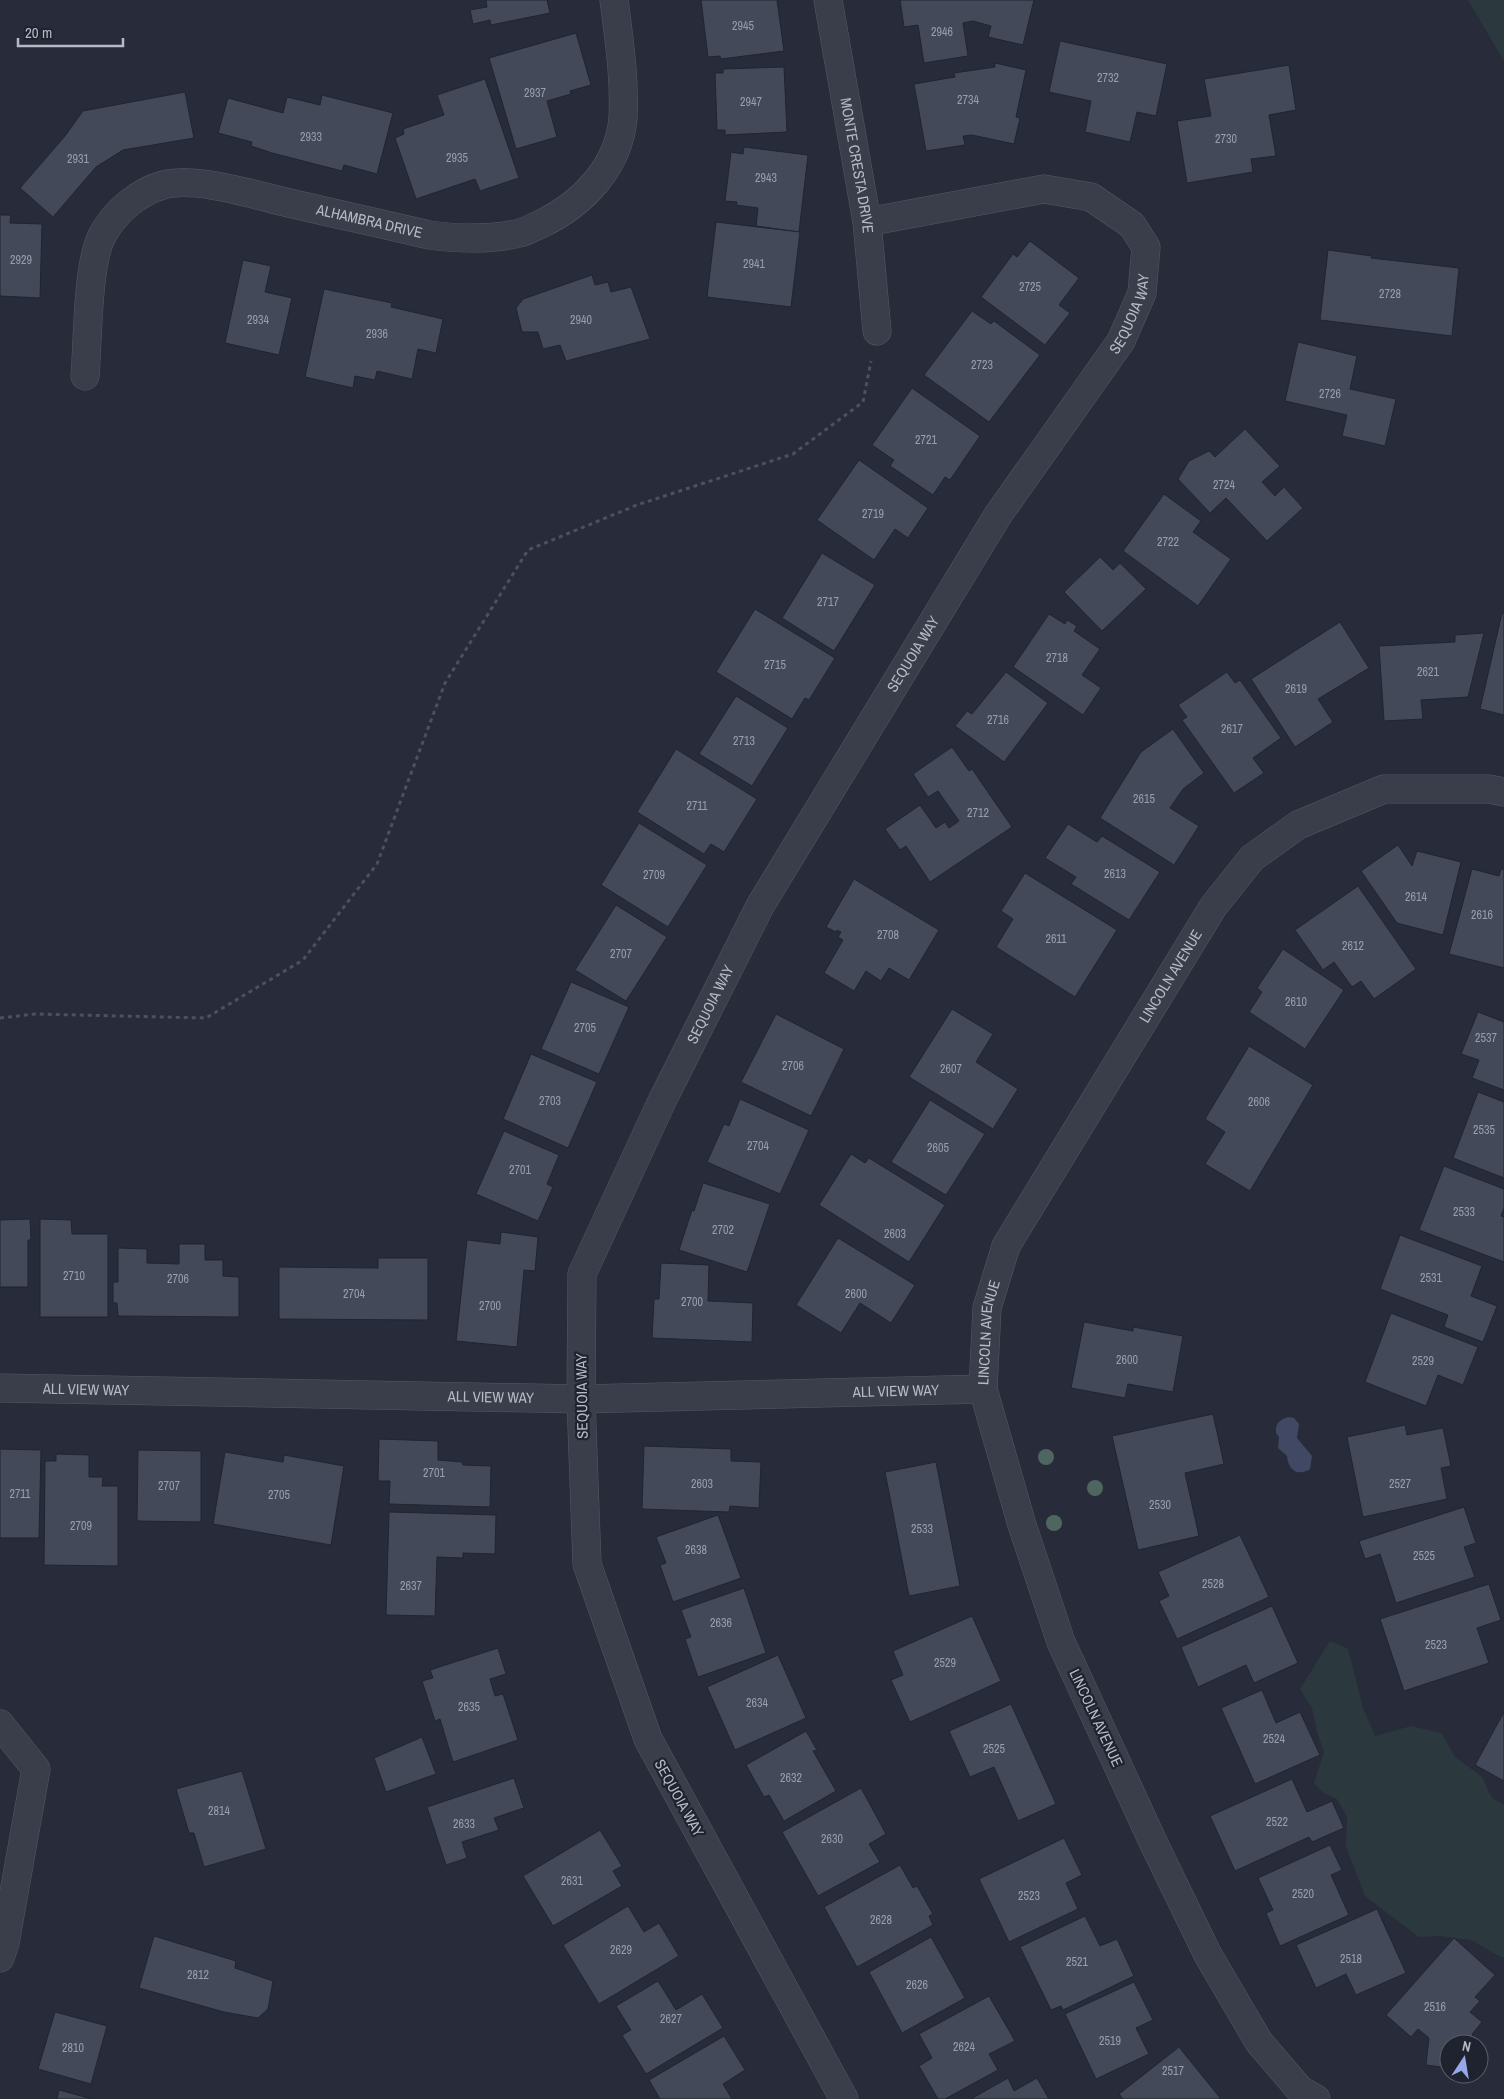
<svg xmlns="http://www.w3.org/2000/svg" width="1504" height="2099" font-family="'Archivo Narrow',sans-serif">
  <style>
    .green { fill: #2b393e }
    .water { fill: #404863 }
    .building { fill: #434959; stroke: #212531 }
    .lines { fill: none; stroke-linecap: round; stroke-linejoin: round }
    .minor-casing { stroke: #555965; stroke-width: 29 }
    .path { stroke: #48545a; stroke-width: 3; stroke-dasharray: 4 4; stroke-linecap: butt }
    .minor { stroke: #3a3e4a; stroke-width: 28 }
    .tree { fill: #4f6560 }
    .labels { text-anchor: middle; stroke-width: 4.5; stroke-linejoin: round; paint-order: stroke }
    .number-label { font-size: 12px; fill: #999dab }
    .street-label { font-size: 15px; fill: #b6b9c6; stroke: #1f232f }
  </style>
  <rect width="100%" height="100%" fill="#272b3a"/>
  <g class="green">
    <polygon points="1468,0 1504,0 1504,61"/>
    <polygon points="1330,1641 1348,1649 1363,1708 1375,1736 1411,1726 1441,1733 1455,1757 1482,1777 1492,1798 1504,1805 1504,1957 1501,1957 1471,1940 1440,1936 1419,1937 1365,1896 1346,1847 1347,1817 1337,1799 1324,1793 1314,1783 1324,1752 1317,1732 1312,1708 1300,1689"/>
  </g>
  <path class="water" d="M1288 1417 1294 1418 1299 1424 1297 1438 1312 1456 1310 1469C1298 1477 1288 1470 1287 1456L1278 1448 1279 1437 1276 1433C1275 1424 1279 1420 1288 1417Z"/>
  <g class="building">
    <polygon points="486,0 547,0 550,13 491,25 490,20 473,24 470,10 487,7"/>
    <polygon points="701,0 777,0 784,51 721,59 720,56 708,57"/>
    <polygon points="900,0 1034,0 1023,45 988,37 991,26 973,21 963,23 968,56 924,63 918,25 904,27"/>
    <polygon points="576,33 591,85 570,91 571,94 547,101 557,137 516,149 489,58"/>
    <polygon points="1060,41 1167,64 1156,116 1137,112 1130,142 1085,132 1091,101 1049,92"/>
    <polygon points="995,63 1026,70 1016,117 1020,118 1014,144 972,135 963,136 965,145 926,151 914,84 955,77 954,73 995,67"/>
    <polygon points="1289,65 1296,110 1269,115 1276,156 1251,159 1253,172 1187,183 1177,121 1211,116 1204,79"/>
    <polygon points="784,67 787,132 725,135 725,130 717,130 715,73 723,73 723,69"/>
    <polygon points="485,79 519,178 480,191 475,179 416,199 395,138 404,134 403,129 444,115 437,95"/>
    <polygon points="185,92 194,138 123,150 96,167 53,217 20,188 65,136 83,111"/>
    <polygon points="322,95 393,113 377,174 344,165 342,171 272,153 251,146 252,142 218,133 228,98 283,113 287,97 320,105"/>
    <polygon points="744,147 808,155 799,232 756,226 758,208 736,205 737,202 725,201 731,152 743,154"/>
    <polygon points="0,215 11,215 10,223 42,224 40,298 0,296"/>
    <polygon points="716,222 800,232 791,307 707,297"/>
    <polygon points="1030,241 1079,278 1059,305 1070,313 1045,345 981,297 1013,254 1017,257"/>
    <polygon points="1328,250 1372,256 1371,258 1459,268 1452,336 1320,320"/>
    <polygon points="243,260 271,266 265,292 292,298 279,355 225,343"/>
    <polygon points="592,275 595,285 608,282 611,292 631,287 650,339 566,361 560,345 543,349 538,332 522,332 516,308 523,299"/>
    <polygon points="324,289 392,303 391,307 443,319 436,353 418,349 412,379 377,371 375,380 355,376 353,388 305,377"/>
    <polygon points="972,311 991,324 994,321 1040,355 989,422 924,375"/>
    <polygon points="1298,342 1357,356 1350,389 1396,399 1385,446 1342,436 1347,415 1285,401"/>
    <polygon points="912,388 980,436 950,480 945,477 933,495 890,466 894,460 872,445"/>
    <polygon points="1245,429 1280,466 1262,482 1275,496 1284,487 1303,508 1267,541 1226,498 1210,513 1178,479 1189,461 1209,451 1215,457"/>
    <polygon points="859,460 928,508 908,538 895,529 874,560 817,520"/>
    <polygon points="1164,494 1201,521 1193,532 1231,559 1198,606 1123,551"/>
    <polygon points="822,553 875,585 834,651 782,618"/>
    <polygon points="1100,557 1113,570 1120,563 1146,589 1102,631 1064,592"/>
    <polygon points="755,609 835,658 809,700 805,698 792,719 716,672"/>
    <polygon points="1502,613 1504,613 1504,715 1480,709"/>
    <polygon points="1049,614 1065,624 1067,620 1077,626 1074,631 1100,649 1082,675 1101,688 1083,715 1013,667"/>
    <polygon points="1340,622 1369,668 1318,699 1333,722 1295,747 1251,679"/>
    <polygon points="1484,633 1468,697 1421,700 1423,719 1384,721 1379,646 1455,642 1455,635"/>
    <polygon points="1006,672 1048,703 1004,762 955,726 967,711 972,714"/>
    <polygon points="1227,672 1235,683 1240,680 1281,738 1253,758 1264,773 1234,793 1182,720 1187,717 1178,705"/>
    <polygon points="736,696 788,728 752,786 699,754"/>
    <polygon points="1173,729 1204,773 1183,789 1170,808 1199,826 1174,865 1100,818 1141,752"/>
    <polygon points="952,747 969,771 972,769 1012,827 930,882 906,846 900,850 885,829 920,805 936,828 945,822 949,828 959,821 938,791 928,797 913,774"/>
    <polygon points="676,749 757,799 724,852 711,844 704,854 637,812"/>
    <polygon points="639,823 707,865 668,927 601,885"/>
    <polygon points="1068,824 1097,842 1102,836 1160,872 1129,920 1071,884 1076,877 1045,858"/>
    <polygon points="1398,845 1412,866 1417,851 1461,862 1443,935 1397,923 1361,871"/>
    <polygon points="1472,869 1499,876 1501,869 1504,869 1504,968 1449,954"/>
    <polygon points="1025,873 1117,930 1075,997 996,947 1013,919 1001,911"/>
    <polygon points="854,879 939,930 909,980 889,968 881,981 866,971 854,991 824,973 843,940 838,937 841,932 837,930 836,932 826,927"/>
    <polygon points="1358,886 1416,969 1374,999 1361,981 1352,987 1334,962 1323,970 1295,930"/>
    <polygon points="616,905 667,937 626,1001 575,970"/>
    <polygon points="1283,949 1344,990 1305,1049 1249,1012 1262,992 1257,988"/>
    <polygon points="571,982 629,1007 599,1074 541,1049"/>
    <polygon points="952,1009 993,1034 976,1062 1018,1089 993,1129 909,1077"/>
    <polygon points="1478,1012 1504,1022 1504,1090 1472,1078 1479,1060 1461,1054"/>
    <polygon points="776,1014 844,1049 811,1116 741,1082"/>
    <polygon points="1249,1046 1313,1085 1250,1191 1205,1164 1225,1132 1205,1119"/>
    <polygon points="531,1054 597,1082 568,1148 503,1119"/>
    <polygon points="1478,1092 1504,1102 1504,1178 1453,1158"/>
    <polygon points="740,1099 809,1130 780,1194 707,1162 724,1124 729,1126"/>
    <polygon points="930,1100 985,1134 946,1195 891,1162"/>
    <polygon points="504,1131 559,1155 547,1184 553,1187 538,1221 476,1194"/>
    <polygon points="851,1154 865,1163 869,1158 945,1205 909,1262 819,1205"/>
    <polygon points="1444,1166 1504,1189 1504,1208 1501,1216 1504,1217 1504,1262 1419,1230"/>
    <polygon points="703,1183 770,1204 747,1272 679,1250 692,1210 694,1211"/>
    <polygon points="30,1219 31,1240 28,1240 28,1287 0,1287 0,1220"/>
    <polygon points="40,1219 71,1220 72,1234 108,1234 108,1317 40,1317"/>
    <polygon points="501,1232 538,1237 535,1271 524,1270 517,1347 456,1341 467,1240 500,1244"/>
    <polygon points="1400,1235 1482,1266 1471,1296 1497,1306 1483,1342 1444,1327 1448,1315 1380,1289"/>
    <polygon points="838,1238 915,1285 891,1323 860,1303 841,1333 796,1305"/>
    <polygon points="179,1244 205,1244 205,1260 223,1260 223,1276 239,1277 239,1317 118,1316 117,1303 113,1303 113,1282 118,1282 118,1248 147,1249 147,1263 179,1264"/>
    <polygon points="378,1258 428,1258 428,1320 279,1319 279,1267 378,1268"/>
    <polygon points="661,1263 709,1265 708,1301 753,1303 752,1342 652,1338 654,1299 659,1299"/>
    <polygon points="1391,1313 1478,1347 1463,1385 1438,1375 1426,1406 1365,1382"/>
    <polygon points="1084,1322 1133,1331 1133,1327 1183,1336 1173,1392 1128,1384 1125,1398 1071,1388"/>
    <polygon points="1213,1414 1224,1464 1185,1473 1199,1536 1138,1550 1112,1436"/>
    <polygon points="1405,1425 1407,1435 1443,1428 1451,1466 1441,1468 1447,1499 1363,1517 1347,1437"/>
    <polygon points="379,1439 438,1441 438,1460 462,1462 463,1465 491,1466 490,1507 389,1504 390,1481 378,1481"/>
    <polygon points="644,1446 731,1449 731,1461 761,1462 759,1508 730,1506 729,1512 642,1509"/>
    <polygon points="0,1449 41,1450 39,1538 0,1538"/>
    <polygon points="138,1450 201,1451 201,1522 137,1521"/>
    <polygon points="225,1452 283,1462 284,1455 344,1466 331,1545 213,1524"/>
    <polygon points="56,1454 89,1455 89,1477 103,1477 102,1486 118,1486 118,1566 44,1565 45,1461 56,1461"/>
    <polygon points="936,1462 960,1586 909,1596 885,1472"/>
    <polygon points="1464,1507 1476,1543 1464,1547 1475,1577 1396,1603 1380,1554 1365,1559 1359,1541"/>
    <polygon points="389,1512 496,1515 495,1554 463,1553 463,1558 437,1557 435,1616 386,1615"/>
    <polygon points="718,1515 741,1578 673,1602 660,1565 666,1563 656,1537"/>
    <polygon points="1240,1535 1269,1597 1177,1639 1159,1601 1169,1596 1158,1572"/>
    <polygon points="1489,1584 1501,1620 1477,1628 1489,1663 1404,1691 1380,1619"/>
    <polygon points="744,1588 766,1653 698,1677 685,1639 691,1637 681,1610"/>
    <polygon points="1272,1606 1298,1663 1254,1683 1246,1665 1198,1687 1181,1647"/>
    <polygon points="972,1616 1001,1681 910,1722 891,1680 903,1675 893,1651"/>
    <polygon points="498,1648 506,1674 490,1679 495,1696 503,1694 518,1740 453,1762 440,1719 435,1721 422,1681 433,1678 430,1670"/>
    <polygon points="778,1655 806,1718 735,1750 707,1687"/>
    <polygon points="1262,1690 1276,1723 1300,1712 1320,1755 1255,1784 1221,1708"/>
    <polygon points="1011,1704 1056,1804 1018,1821 994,1767 970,1777 949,1731"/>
    <polygon points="1504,1712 1504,1781 1475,1765"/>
    <polygon points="806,1731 817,1750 813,1751 836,1791 784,1821 769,1795 764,1797 746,1765"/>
    <polygon points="422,1737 436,1774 386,1792 374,1758"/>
    <polygon points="242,1771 266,1849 204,1867 194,1833 189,1833 176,1789"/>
    <polygon points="514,1778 524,1808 494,1818 499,1830 462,1842 467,1858 446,1865 427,1807"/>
    <polygon points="1292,1779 1307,1812 1332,1801 1344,1828 1312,1842 1309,1837 1235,1871 1210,1816"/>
    <polygon points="861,1788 886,1834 869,1844 880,1862 818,1896 782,1832"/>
    <polygon points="600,1830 622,1866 613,1871 622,1886 553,1926 523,1876"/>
    <polygon points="1064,1838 1082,1875 1066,1883 1078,1909 1009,1942 979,1879"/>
    <polygon points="1330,1845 1342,1870 1331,1875 1349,1915 1280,1946 1266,1913 1273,1910 1258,1878"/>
    <polygon points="900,1865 913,1888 917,1886 933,1914 929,1916 933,1925 857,1967 824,1907"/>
    <polygon points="628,1906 644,1932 659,1923 679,1956 599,2004 563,1945"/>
    <polygon points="1377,1909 1406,1973 1356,1995 1346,1974 1316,1988 1296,1945"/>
    <polygon points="1085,1916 1100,1946 1117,1939 1134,1976 1063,2010 1061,2006 1051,2010 1020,1947"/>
    <polygon points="154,1936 236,1961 235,1968 273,1981 268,2009 258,2018 224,2012 139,1988"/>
    <polygon points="931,1937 965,1998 902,2033 869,1972"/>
    <polygon points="1454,1938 1495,1975 1475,1997 1480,2001 1470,2012 1482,2022 1473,2033 1471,2044 1449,2044 1449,2068 1426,2065 1429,2038 1418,2029 1411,2037 1386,2015"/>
    <polygon points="658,1981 676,2010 702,1994 723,2028 646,2074 622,2035 631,2030 616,2006"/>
    <polygon points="1134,1982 1153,2020 1136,2028 1149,2054 1096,2079 1065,2014"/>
    <polygon points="989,1996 1015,2041 989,2054 998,2070 945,2099 938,2099 919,2066 932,2058 919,2034"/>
    <polygon points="55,2012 107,2026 91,2084 38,2069"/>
    <polygon points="724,2036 745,2070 723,2084 732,2099 660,2099 649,2080"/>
    <polygon points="1179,2047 1221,2099 1123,2099 1119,2094"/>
    <polygon points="1008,2078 1014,2091 1037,2078 1049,2099 971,2099"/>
    <polygon points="59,2090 92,2099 57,2099"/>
  </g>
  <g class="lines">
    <defs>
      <g id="minor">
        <path id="s1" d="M828 0 867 222 877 331"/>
        <path id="s2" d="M85 376C88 342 87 261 103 234 115 212 138 192 163 185 197 176 254 195 289 203 336 214 383 224 429 235 459 239 490 240 520 233 527 231 534 227 541 224 583 204 619 166 623 118 625 78 619 39 614 0"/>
        <path id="s3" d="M0 1388 581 1399 983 1389"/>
        <polyline points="0,1724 36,1769 5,1943 0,1958"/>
        <path id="s4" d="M844 2099 648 1739 587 1564 581 1399 582 1274 662 1101 760 906 998 515 1121 341 1142 293 1146 247 1132 225 1091 197 1044 189 867 222"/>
        <path id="s5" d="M1316 2099 1300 2090 1259 2042 1208 1955 1154 1844 1061 1642 1022 1525 983 1389 987 1308 1006 1246 1213 907 1252 858 1298 825 1384 789H1489L1504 792"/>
      </g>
    </defs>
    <use href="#minor" class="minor-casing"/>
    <polyline class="path" points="0,1018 35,1014 206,1018 303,960 377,864 445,683 528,550 637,505 793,454 863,402 871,361"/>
    <use href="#minor" class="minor"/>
  </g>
  <g class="tree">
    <circle cx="1046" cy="1457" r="8"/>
    <circle cx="1095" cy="1488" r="8"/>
    <circle cx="1054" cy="1523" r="8"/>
  </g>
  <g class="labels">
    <g class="number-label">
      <text x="743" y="30">2945</text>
      <text x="942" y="36">2946</text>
      <text x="1108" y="82">2732</text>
      <text x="535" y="97">2937</text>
      <text x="968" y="104">2734</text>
      <text x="751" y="106">2947</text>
      <text x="311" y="141">2933</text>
      <text x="1226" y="143">2730</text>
      <text x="457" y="162">2935</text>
      <text x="78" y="163">2931</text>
      <text x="766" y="182">2943</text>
      <text x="21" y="264">2929</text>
      <text x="754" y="268">2941</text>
      <text x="1030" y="291">2725</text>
      <text x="1390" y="298">2728</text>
      <text x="258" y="324">2934</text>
      <text x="581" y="324">2940</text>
      <text x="377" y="338">2936</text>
      <text x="982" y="369">2723</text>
      <text x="1330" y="398">2726</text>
      <text x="926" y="444">2721</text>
      <text x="1224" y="489">2724</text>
      <text x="873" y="518">2719</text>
      <text x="1168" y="546">2722</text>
      <text x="828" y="606">2717</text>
      <text x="1057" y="662">2718</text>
      <text x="775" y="669">2715</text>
      <text x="1428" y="676">2621</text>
      <text x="1296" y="693">2619</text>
      <text x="998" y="724">2716</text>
      <text x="1232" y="733">2617</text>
      <text x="744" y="745">2713</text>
      <text x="1144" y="803">2615</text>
      <text x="697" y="810">2711</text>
      <text x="978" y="817">2712</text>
      <text x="1115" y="878">2613</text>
      <text x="654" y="879">2709</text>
      <text x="1416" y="901">2614</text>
      <text x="1482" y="919">2616</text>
      <text x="888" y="939">2708</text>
      <text x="1056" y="943">2611</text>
      <text x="1353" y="950">2612</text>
      <text x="621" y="958">2707</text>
      <text x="1296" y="1006">2610</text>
      <text x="585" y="1032">2705</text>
      <text x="1486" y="1042">2537</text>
      <text x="793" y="1070">2706</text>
      <text x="951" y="1073">2607</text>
      <text x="550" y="1105">2703</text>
      <text x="1259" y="1106">2606</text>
      <text x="1484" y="1134">2535</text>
      <text x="758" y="1150">2704</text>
      <text x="938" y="1152">2605</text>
      <text x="520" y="1174">2701</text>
      <text x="1464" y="1216">2533</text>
      <text x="723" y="1234">2702</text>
      <text x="895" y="1238">2603</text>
      <text x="74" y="1280">2710</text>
      <text x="1431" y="1282">2531</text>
      <text x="178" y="1283">2706</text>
      <text x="354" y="1298">2704</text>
      <text x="856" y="1298">2600</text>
      <text x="692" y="1306">2700</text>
      <text x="490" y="1310">2700</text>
      <text x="1127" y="1364">2600</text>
      <text x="1423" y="1365">2529</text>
      <text x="434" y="1477">2701</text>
      <text x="702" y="1488">2603</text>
      <text x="1400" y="1488">2527</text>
      <text x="169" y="1490">2707</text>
      <text x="20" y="1498">2711</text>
      <text x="279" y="1499">2705</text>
      <text x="1160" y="1509">2530</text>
      <text x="81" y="1530">2709</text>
      <text x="922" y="1533">2533</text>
      <text x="696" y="1554">2638</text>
      <text x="1424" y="1560">2525</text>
      <text x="1213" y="1588">2528</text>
      <text x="411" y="1590">2637</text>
      <text x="721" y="1627">2636</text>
      <text x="1436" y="1649">2523</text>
      <text x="945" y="1667">2529</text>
      <text x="757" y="1707">2634</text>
      <text x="469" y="1711">2635</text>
      <text x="1274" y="1743">2524</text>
      <text x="994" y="1753">2525</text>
      <text x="791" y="1782">2632</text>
      <text x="219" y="1815">2814</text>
      <text x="1277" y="1826">2522</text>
      <text x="464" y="1828">2633</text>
      <text x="832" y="1843">2630</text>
      <text x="572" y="1885">2631</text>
      <text x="1303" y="1898">2520</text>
      <text x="1029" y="1900">2523</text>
      <text x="881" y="1924">2628</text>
      <text x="621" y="1954">2629</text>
      <text x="1351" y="1963">2518</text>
      <text x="1077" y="1966">2521</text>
      <text x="198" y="1979">2812</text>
      <text x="917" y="1989">2626</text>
      <text x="1435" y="2011">2516</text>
      <text x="671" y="2023">2627</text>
      <text x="1110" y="2045">2519</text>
      <text x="964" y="2051">2624</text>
      <text x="73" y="2052">2810</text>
      <text x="1173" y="2075">2517</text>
    </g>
    <g class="street-label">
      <text dy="5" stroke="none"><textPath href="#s1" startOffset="168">MONTE CRESTA DRIVE</textPath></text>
      <text dy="5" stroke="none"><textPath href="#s2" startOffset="434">ALHAMBRA DRIVE</textPath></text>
      <text dy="5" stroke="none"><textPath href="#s4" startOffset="1994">SEQUOIA WAY</textPath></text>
      <text dy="5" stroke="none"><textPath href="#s4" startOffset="1589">SEQUOIA WAY</textPath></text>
      <text dy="5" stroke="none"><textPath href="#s5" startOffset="1255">LINCOLN AVENUE</textPath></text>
      <text dy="5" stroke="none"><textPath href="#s4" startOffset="1184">SEQUOIA WAY</textPath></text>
      <text dy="5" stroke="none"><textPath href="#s5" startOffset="850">LINCOLN AVENUE</textPath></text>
      <text dy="5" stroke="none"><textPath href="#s3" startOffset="86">ALL VIEW WAY</textPath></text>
      <text dy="5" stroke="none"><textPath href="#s3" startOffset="896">ALL VIEW WAY</textPath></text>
      <text transform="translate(582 1396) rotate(-91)" y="5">SEQUOIA WAY</text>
      <text dy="5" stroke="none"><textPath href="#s3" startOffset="491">ALL VIEW WAY</textPath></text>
      <text transform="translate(1096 1718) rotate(65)" y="5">LINCOLN AVENUE</text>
      <text transform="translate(679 1798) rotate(61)" y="5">SEQUOIA WAY</text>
    </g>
  </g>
  <g transform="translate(1464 2059) rotate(12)"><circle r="24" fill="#1f232f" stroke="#5b5f6b"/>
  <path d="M0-4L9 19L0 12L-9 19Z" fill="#96a7ea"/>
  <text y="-8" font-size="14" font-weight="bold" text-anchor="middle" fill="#b6b9c6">N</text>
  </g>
  <path d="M18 38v8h105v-8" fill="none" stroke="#b6b9c6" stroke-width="2.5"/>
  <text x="25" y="38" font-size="15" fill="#b6b9c6" stroke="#1f232f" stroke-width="4" paint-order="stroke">20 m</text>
</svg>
